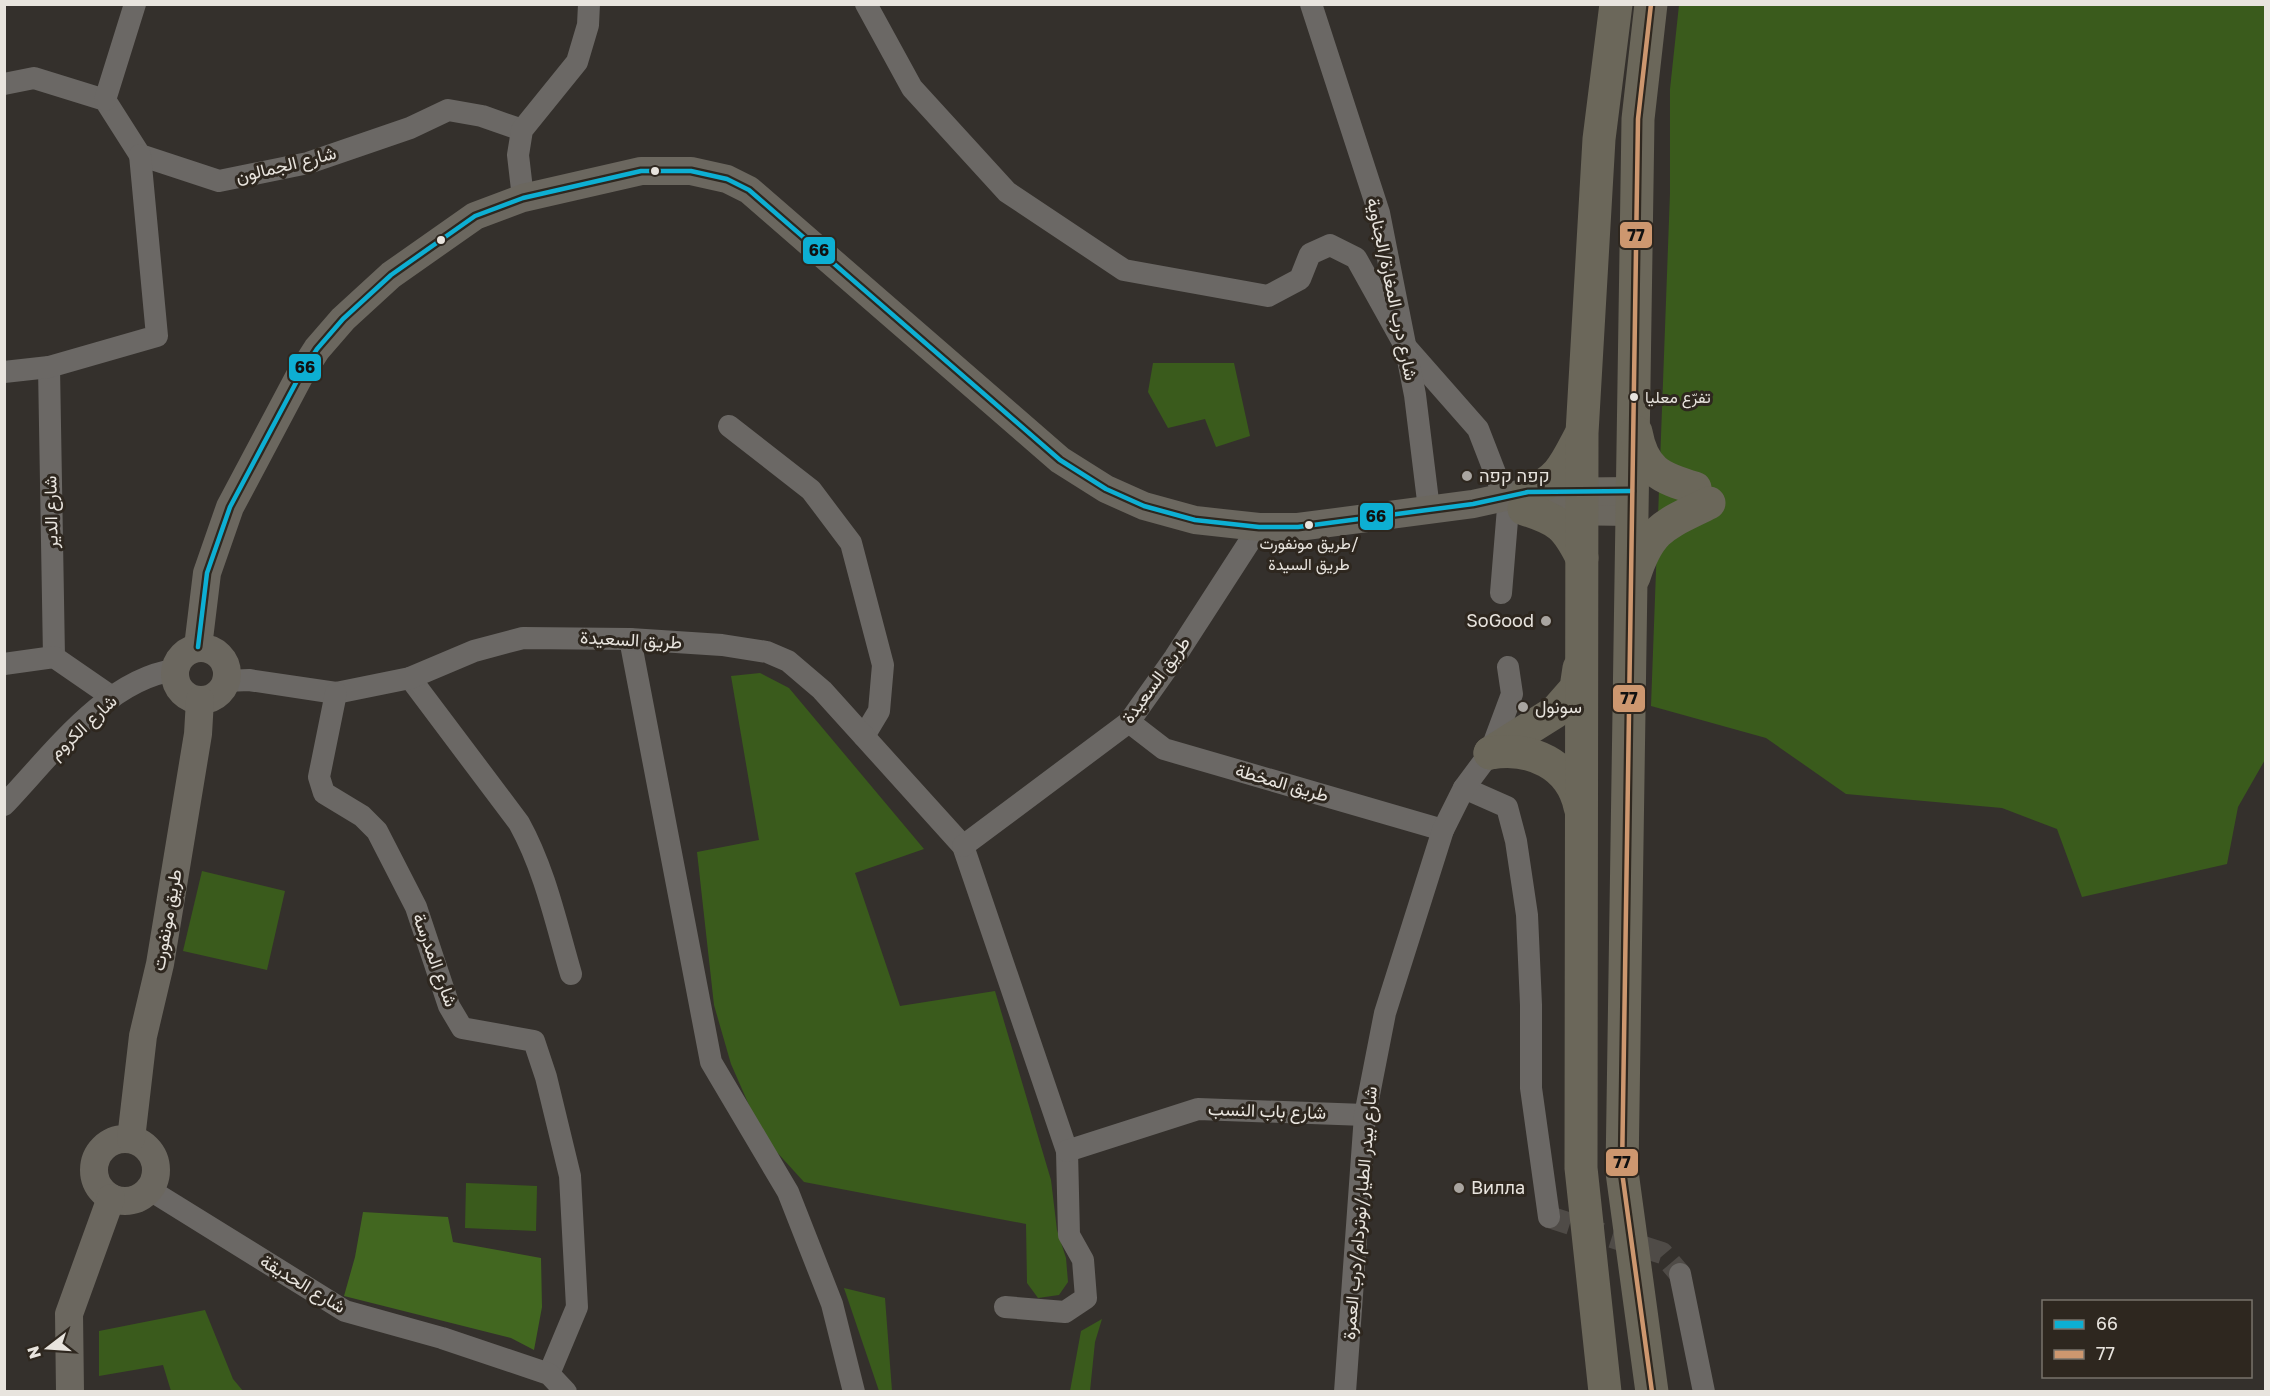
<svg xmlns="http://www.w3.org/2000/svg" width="2270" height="1396" font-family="'Golos Text',Vazirmatn,Heebo,sans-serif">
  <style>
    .green { fill: #3a5b1c }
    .forest { fill: #426720 }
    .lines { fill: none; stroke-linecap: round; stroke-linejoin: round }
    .minor-tunnel { stroke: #4f4b47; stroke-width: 22; stroke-dasharray: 22 11; stroke-linecap: butt }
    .minor { stroke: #6b6865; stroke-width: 22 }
    .major { stroke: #6b675f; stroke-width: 28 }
    .highway { stroke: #6b675a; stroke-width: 33 }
    .bus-1-casing { stroke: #2e271f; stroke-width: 9 }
    .bus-2-casing { stroke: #2e271f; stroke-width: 9 }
    .bus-1 { stroke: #0dafd3; stroke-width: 4.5 }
    .bus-2 { stroke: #cd976f; stroke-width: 4.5 }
    .bus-dot { fill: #e8e4de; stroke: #2e271f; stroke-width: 2 }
    .poi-dot { fill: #a9a5a0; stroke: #2e271f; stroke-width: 2 }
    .labels { text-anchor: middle; stroke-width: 6; stroke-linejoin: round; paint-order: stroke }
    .bus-label { font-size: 16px; fill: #e8e4de; stroke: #2e271f; text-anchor: start }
    .street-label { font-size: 18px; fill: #e8e4de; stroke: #2e271f }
    .poi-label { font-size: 18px; fill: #e8e4de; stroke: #2e271f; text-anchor: start }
    .line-badge { stroke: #2e271f; stroke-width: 2 }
    .pale-badge-label { font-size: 16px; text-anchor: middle; font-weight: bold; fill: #111 }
  </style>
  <rect width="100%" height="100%" fill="#34302c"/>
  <g class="green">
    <polygon points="1679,5 2265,5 2266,758 2238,807 2227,864 2082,897 2057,829 2002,808 1846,794 1766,738 1651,706 1670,193 1670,89"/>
    <polygon points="1153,363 1234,363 1250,436 1216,447 1205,419 1168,428 1148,392"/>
    <polygon points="760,673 789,688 924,849 855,873 900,1006 995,991 1051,1180 1057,1230 1066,1258 1068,1282 1059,1295 1038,1298 1027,1283 1026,1224 804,1182 763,1137 731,1064 714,1005 697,852 759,840 731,676"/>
    <polygon points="202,871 285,891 267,970 183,951"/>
    <polygon points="466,1183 537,1186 536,1231 465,1228"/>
    <polygon points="844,1288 885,1298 892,1391 879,1391"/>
    <polygon points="205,1310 233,1379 243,1391 171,1391 163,1365 99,1376 99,1331"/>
    <polygon points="1102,1319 1095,1342 1090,1391 1070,1391 1081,1331"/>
  </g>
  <polygon class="forest" points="363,1212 448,1217 453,1242 541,1258 542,1307 534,1350 511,1338 344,1296 355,1257"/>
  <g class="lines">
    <polyline class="minor-tunnel" points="1549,1217 1662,1253 1680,1274"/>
    <g class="minor">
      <polyline points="866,4 912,88 1007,192 1124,270 1268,296 1300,279 1310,254 1330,245 1356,258 1405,346 1478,429 1504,496"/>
      <polyline points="1311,4 1379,213 1415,395 1429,509"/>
      <polyline points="4,84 34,78 105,100 140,155 219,181 308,163 410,128 448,110 482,116 522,130"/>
      <polyline points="105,100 135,4"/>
      <polyline points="523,198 518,155 522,130 577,62 588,25 589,4"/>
      <polyline points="49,367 54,657"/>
      <polyline points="4,372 49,367 157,336 140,155"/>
      <polyline points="729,426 811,490 851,543 883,665 879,711 864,736"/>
      <polyline points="1501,593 1508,508"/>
      <polyline points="630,639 711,1062 788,1192 832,1304 854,1392"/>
      <polyline points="4,664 54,657 112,697"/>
      <path d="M410 678 519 823C545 870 556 923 571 974"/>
      <polyline points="226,681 249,680 336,693 410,678 474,651 523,638 630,639 722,645 767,652 788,661 822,690 963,846 1067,1151 1069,1235 1083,1260 1086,1298 1065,1312 1005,1307"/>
      <polyline points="336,693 319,777 324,793 362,816 377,831 416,907 449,1006 462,1028 534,1041 546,1077 570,1176 577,1307 549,1374"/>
      <polyline points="1129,722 1164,749 1443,830"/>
      <polyline points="1464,788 1507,807 1516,841 1527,915 1531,1005 1531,1088 1549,1217"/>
      <path d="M4 805C50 757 106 679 175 670"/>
      <polyline points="963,846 1129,722 1175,657 1259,527"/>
      <polyline points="1067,1151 1198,1109 1365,1115"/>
      <polyline points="150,1190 345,1311 442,1338 549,1374 566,1392"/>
      <polyline points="1680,1274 1704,1392"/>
      <polyline points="1345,1392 1365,1115 1385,1013 1443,830 1464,788 1490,753 1512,694 1508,667"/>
    </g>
    <g class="major">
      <polyline points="1559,511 1631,512"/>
      <polyline points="198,647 207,573 230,507 299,377 317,349 343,319 391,275 475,216 523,198 641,171 691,171 727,179 749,190 1060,460 1106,489 1144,506 1195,520 1259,527 1298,527 1473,504 1528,492 1632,491"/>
      <circle cx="201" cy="674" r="26"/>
      <circle cx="125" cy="1170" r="31"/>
      <polyline points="131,1139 143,1036 160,964 198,734 200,700"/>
      <polyline points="70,1392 69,1314 111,1198"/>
    </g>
    <g class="highway">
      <polyline points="1651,4 1638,119 1622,1172 1652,1392"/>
      <path d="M1636 432C1643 470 1660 478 1695 488"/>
      <path d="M1528 492C1560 481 1566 462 1581 434"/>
      <path d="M1524 509C1559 520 1566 526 1582 558"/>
      <path d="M1634 577C1650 527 1665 525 1709 503"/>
      <polyline points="1490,753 1555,712 1576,688 1579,668"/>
      <path d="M1490 753C1530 746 1571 764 1580 807"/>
      <polyline points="1605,1392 1581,1168 1582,433 1599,139 1616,4"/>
    </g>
    <defs>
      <polyline id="bus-1" points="198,647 207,573 230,507 299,377 317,349 343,319 391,275 475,216 523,198 641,171 691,171 727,179 749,190 1060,460 1106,489 1144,506 1195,520 1259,527 1298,527 1473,504 1528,492 1632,491"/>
      <polyline id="bus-2" points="1651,4 1638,119 1622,1172 1652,1392"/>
    </defs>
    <use href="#bus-1" class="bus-1-casing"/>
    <use href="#bus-2" class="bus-2-casing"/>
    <use href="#bus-1" class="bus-1"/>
    <use href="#bus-2" class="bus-2"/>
  </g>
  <g class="bus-dot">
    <circle cx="655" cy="171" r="5"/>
    <circle cx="441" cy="240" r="5"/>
    <circle cx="1634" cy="397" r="5"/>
    <circle cx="1309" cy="525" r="5"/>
  </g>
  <g class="poi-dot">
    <circle cx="1467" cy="476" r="6"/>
    <circle cx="1546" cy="621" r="6"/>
    <circle cx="1523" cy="707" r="6"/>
    <circle cx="1459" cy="1188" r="6"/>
  </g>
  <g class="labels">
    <g class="bus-label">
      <text x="1645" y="403">تفرّع معليا</text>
      <text x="1309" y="549" text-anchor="middle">طريق مونفورت/<tspan x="1309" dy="21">طريق السيدة</tspan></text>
    </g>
    <g class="street-label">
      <text transform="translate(286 165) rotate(-14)" y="6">شارع الجمالون</text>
      <text transform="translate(1392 289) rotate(78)" y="6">شارع درب المغارة/الجناوية</text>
      <text transform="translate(51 512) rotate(-91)" y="6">شارع الدير</text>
      <text transform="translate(631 640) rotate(3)" y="6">طريق السعيدة</text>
      <text transform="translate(1156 680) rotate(-54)" y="6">طريق السعيدة</text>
      <text transform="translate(83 727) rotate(-43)" y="6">شارع الكروم</text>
      <text transform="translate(1282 783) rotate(16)" y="6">طريق المخطة</text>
      <text transform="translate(167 920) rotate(-80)" y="6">طريق مونفورت</text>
      <text transform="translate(435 960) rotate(70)" y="6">شارع المدرسة</text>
      <text transform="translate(1267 1111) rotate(2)" y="6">شارع باب النسب</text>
      <text transform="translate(1360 1213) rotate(-85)" y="6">شارع بيدر الطيار/نوتردام/درب العمرة</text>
      <text transform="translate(303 1284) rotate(31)" y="6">شارع الحديقة</text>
    </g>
    <g class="poi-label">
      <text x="1479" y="482">קפה קפה</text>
      <text x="1534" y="627" text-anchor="end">SoGood</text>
      <text x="1535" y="713">سونول</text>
      <text x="1471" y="1194">Вилла</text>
    </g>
  </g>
  <g class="line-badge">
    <rect x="1619" y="221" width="34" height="28" rx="6" fill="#cd976f"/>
    <rect x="802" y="236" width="34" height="29" rx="6" fill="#0dafd3"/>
    <rect x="288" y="353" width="34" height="29" rx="6" fill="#0dafd3"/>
    <rect x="1359" y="502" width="35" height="29" rx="6" fill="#0dafd3"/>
    <rect x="1612" y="684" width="34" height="29" rx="6" fill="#cd976f"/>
    <rect x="1605" y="1148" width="34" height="29" rx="6" fill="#cd976f"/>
  </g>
  <g class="pale-badge-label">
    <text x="1636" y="241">77</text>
    <text x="819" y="256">66</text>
    <text x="305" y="373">66</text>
    <text x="1376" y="522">66</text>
    <text x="1629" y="704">77</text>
    <text x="1622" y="1168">77</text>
  </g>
  <rect width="2270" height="1396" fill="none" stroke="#e8e4de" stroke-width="12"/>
  <rect x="2042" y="1300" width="210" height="78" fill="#2e271f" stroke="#78736b" stroke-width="1.5"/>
  <rect x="2054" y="1320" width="30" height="9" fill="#0dafd3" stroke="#78736b" stroke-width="1.5"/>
  <text x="2096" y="1330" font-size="18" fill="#e8e4de">66</text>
  <rect x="2054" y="1350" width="30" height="9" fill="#cd976f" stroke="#78736b" stroke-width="1.5"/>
  <text x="2096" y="1360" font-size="18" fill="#e8e4de">77</text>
  <g transform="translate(48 1348) rotate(253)" stroke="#2e271f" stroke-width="4.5" paint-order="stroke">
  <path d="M0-4.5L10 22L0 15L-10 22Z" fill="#e8e4de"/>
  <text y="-9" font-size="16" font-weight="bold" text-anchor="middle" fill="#e8e4de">N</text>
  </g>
</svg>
